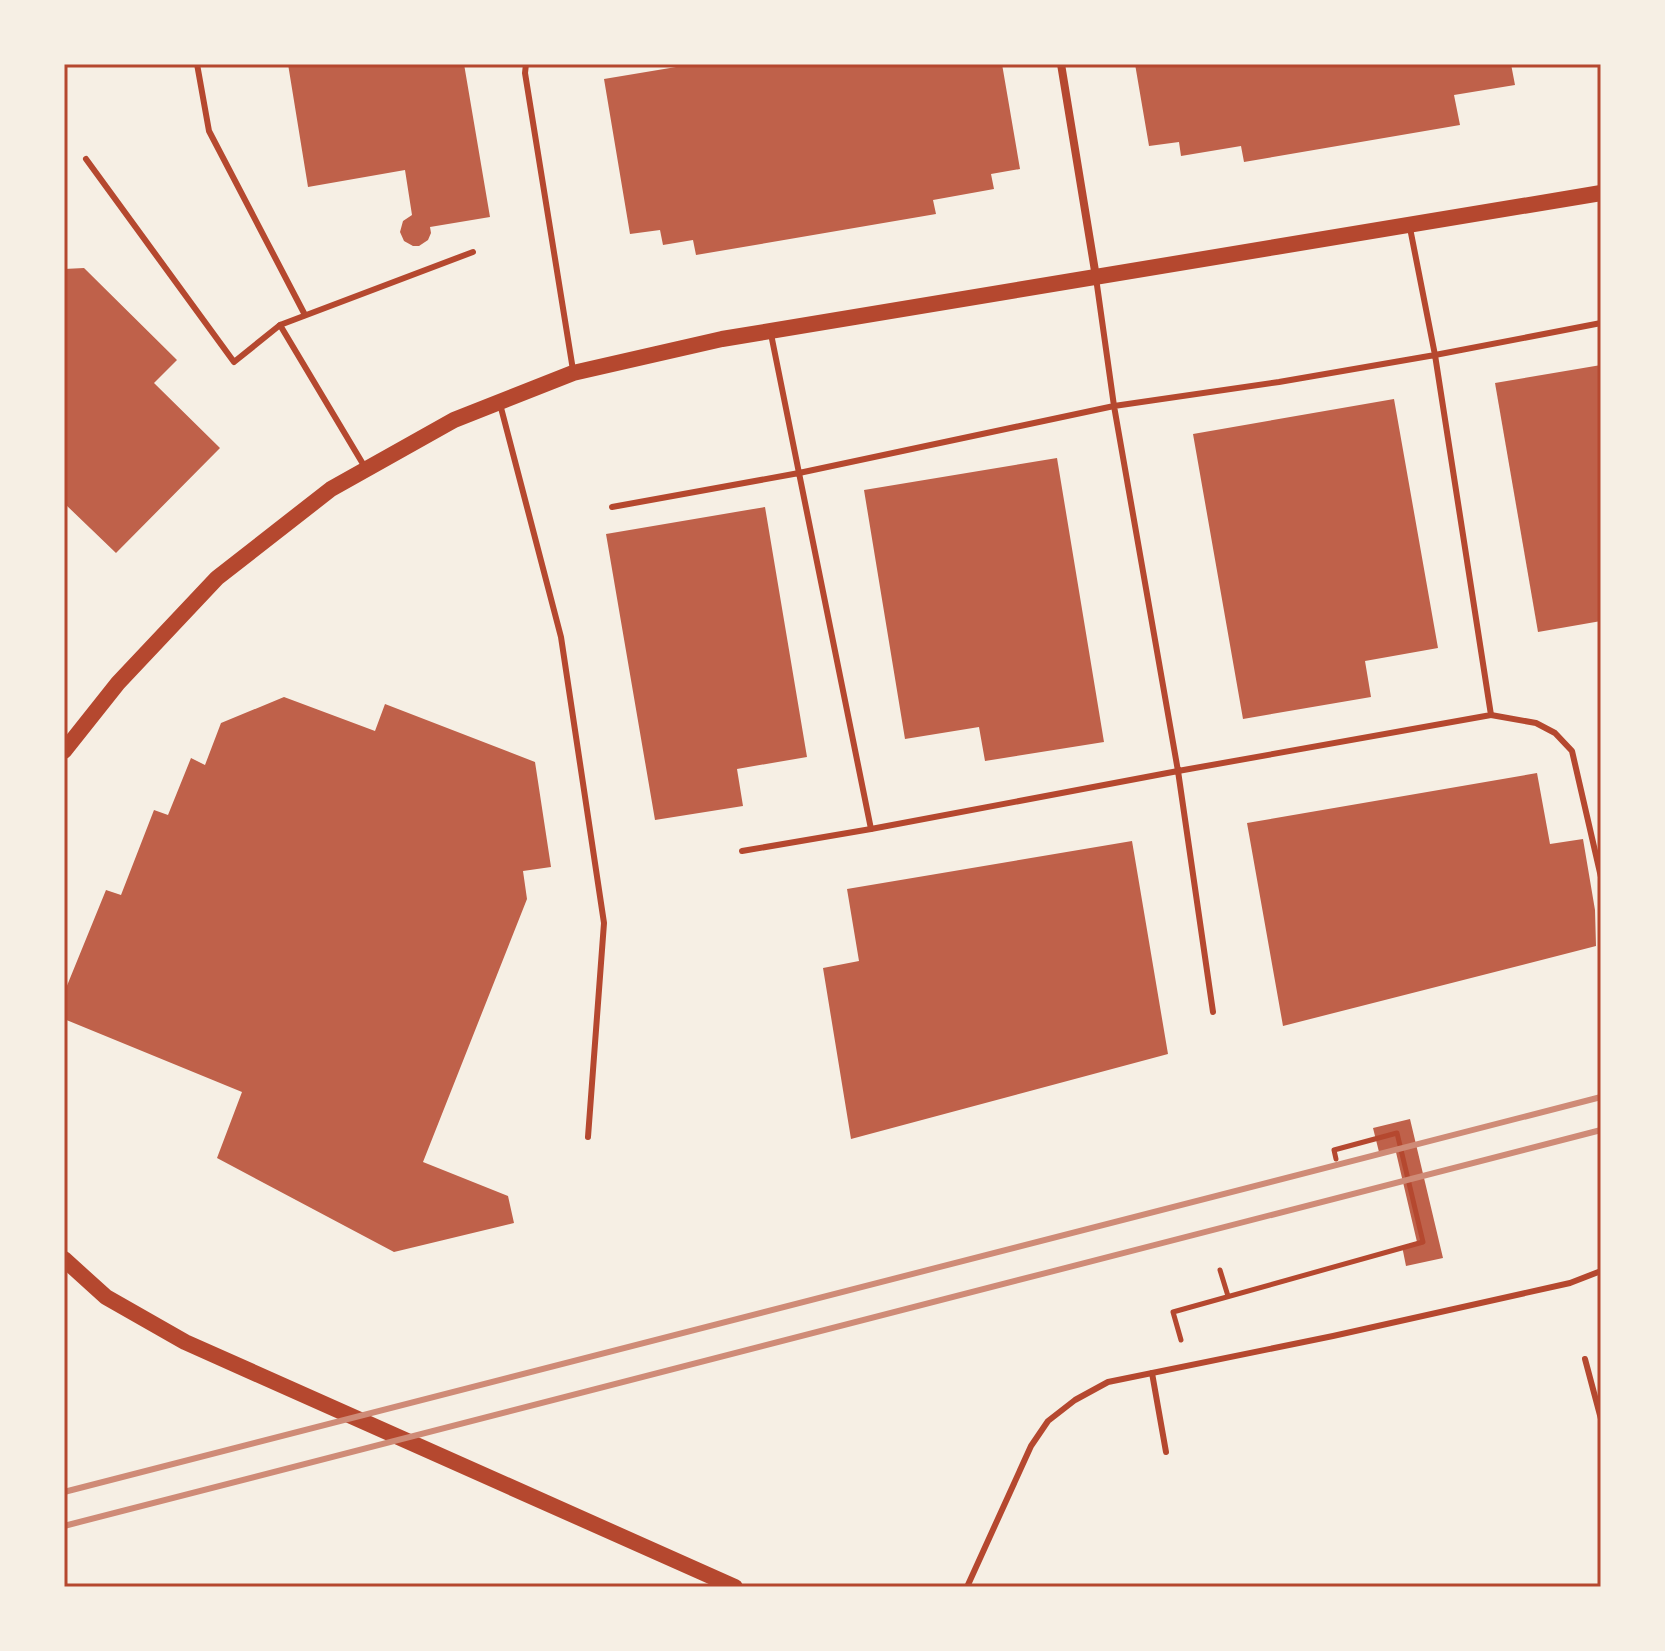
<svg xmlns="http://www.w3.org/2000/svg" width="1665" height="1651" font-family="'Source Sans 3',sans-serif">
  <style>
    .building { fill: #bf614a }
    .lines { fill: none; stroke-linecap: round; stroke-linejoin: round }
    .path { stroke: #b5482f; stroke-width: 5 }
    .service { stroke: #b5482f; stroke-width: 6 }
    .minor { stroke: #b5482f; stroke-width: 8 }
    .secondary { stroke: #b5482f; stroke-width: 16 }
    .rail { stroke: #cf8b77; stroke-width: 6 }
    .neatline { fill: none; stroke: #b5482f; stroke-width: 3 }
  </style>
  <rect width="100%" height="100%" fill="#f6efe4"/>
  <g class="building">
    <polygon points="288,64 464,64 490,217 430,227 431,233 428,240 419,246 413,246 404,241 400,232 403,221 412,215 405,170 308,187"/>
    <polygon points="694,64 1002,64 1020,169 991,174 994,189 933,200 936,214 696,255 693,240 663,245 660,230 630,234 604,79"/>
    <polygon points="1135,64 1511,64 1515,85 1454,95 1460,125 1244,162 1241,146 1181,156 1179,142 1149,146"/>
    <polygon points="84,268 177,360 154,383 220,448 116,553 64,503 64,269"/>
    <polygon points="1601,365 1601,621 1538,632 1495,383"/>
    <polygon points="1394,399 1438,648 1365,661 1371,697 1243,719 1193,434"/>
    <polygon points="1057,458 1104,742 985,761 979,727 905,739 864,490"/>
    <polygon points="765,507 807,757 737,769 743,806 655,820 606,534"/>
    <polygon points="284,697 375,731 385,704 535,762 551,867 523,871 527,899 423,1162 508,1196 514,1223 394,1252 217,1158 242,1092 64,1019 64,993 106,890 121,895 154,810 168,815 191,758 205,765 221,723"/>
    <polygon points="1537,773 1550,844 1583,839 1595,910 1596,946 1283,1026 1247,823"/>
    <polygon points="1132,841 1168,1054 851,1139 823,968 859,961 847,889"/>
    <polygon points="1410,1119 1443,1258 1406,1266 1402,1246 1417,1242 1395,1148 1379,1152 1373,1128"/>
  </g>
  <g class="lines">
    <g class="path">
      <polyline points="1220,1270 1228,1296"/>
      <polyline points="1181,1340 1173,1312 1423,1242 1397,1133 1334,1150 1336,1159"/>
    </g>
    <g class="service">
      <polyline points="197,64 209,131 305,315"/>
      <polyline points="526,64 525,73 573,370"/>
      <polyline points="86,159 234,362 280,325 473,252"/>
      <polyline points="1410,228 1435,355 1279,382 1114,406 1178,771 1491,715 1435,355 1601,323"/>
      <polyline points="280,325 366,469"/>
      <polyline points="771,334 799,473 1114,406 1096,278"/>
      <polyline points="500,404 561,637 604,923 588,1137"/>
      <polyline points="612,507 799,473 871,829 1178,771 1213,1012"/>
      <polyline points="1491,715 1536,723 1555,733 1572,751 1601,877"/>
      <polyline points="742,851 871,829"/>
      <polyline points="1585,1359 1601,1419"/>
      <polyline points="1152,1373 1166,1452"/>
      <polyline points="967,1587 1031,1446 1048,1421 1075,1400 1108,1382 1333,1336 1570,1283 1601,1271"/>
    </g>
    <polyline class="minor" points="1061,64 1096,277"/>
    <g class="secondary">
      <polyline points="64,751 118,683 217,578 331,489 454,420 573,373 722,339 1601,193"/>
      <polyline points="64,1259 106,1297 185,1342 735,1587"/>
    </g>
    <g class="rail">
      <polyline points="64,1492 1601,1097"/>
      <polyline points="64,1526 1601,1130"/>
    </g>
  </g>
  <rect width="1665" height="1651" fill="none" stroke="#f6efe4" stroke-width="132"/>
  <rect x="66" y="66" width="1533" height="1519" class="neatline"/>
</svg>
